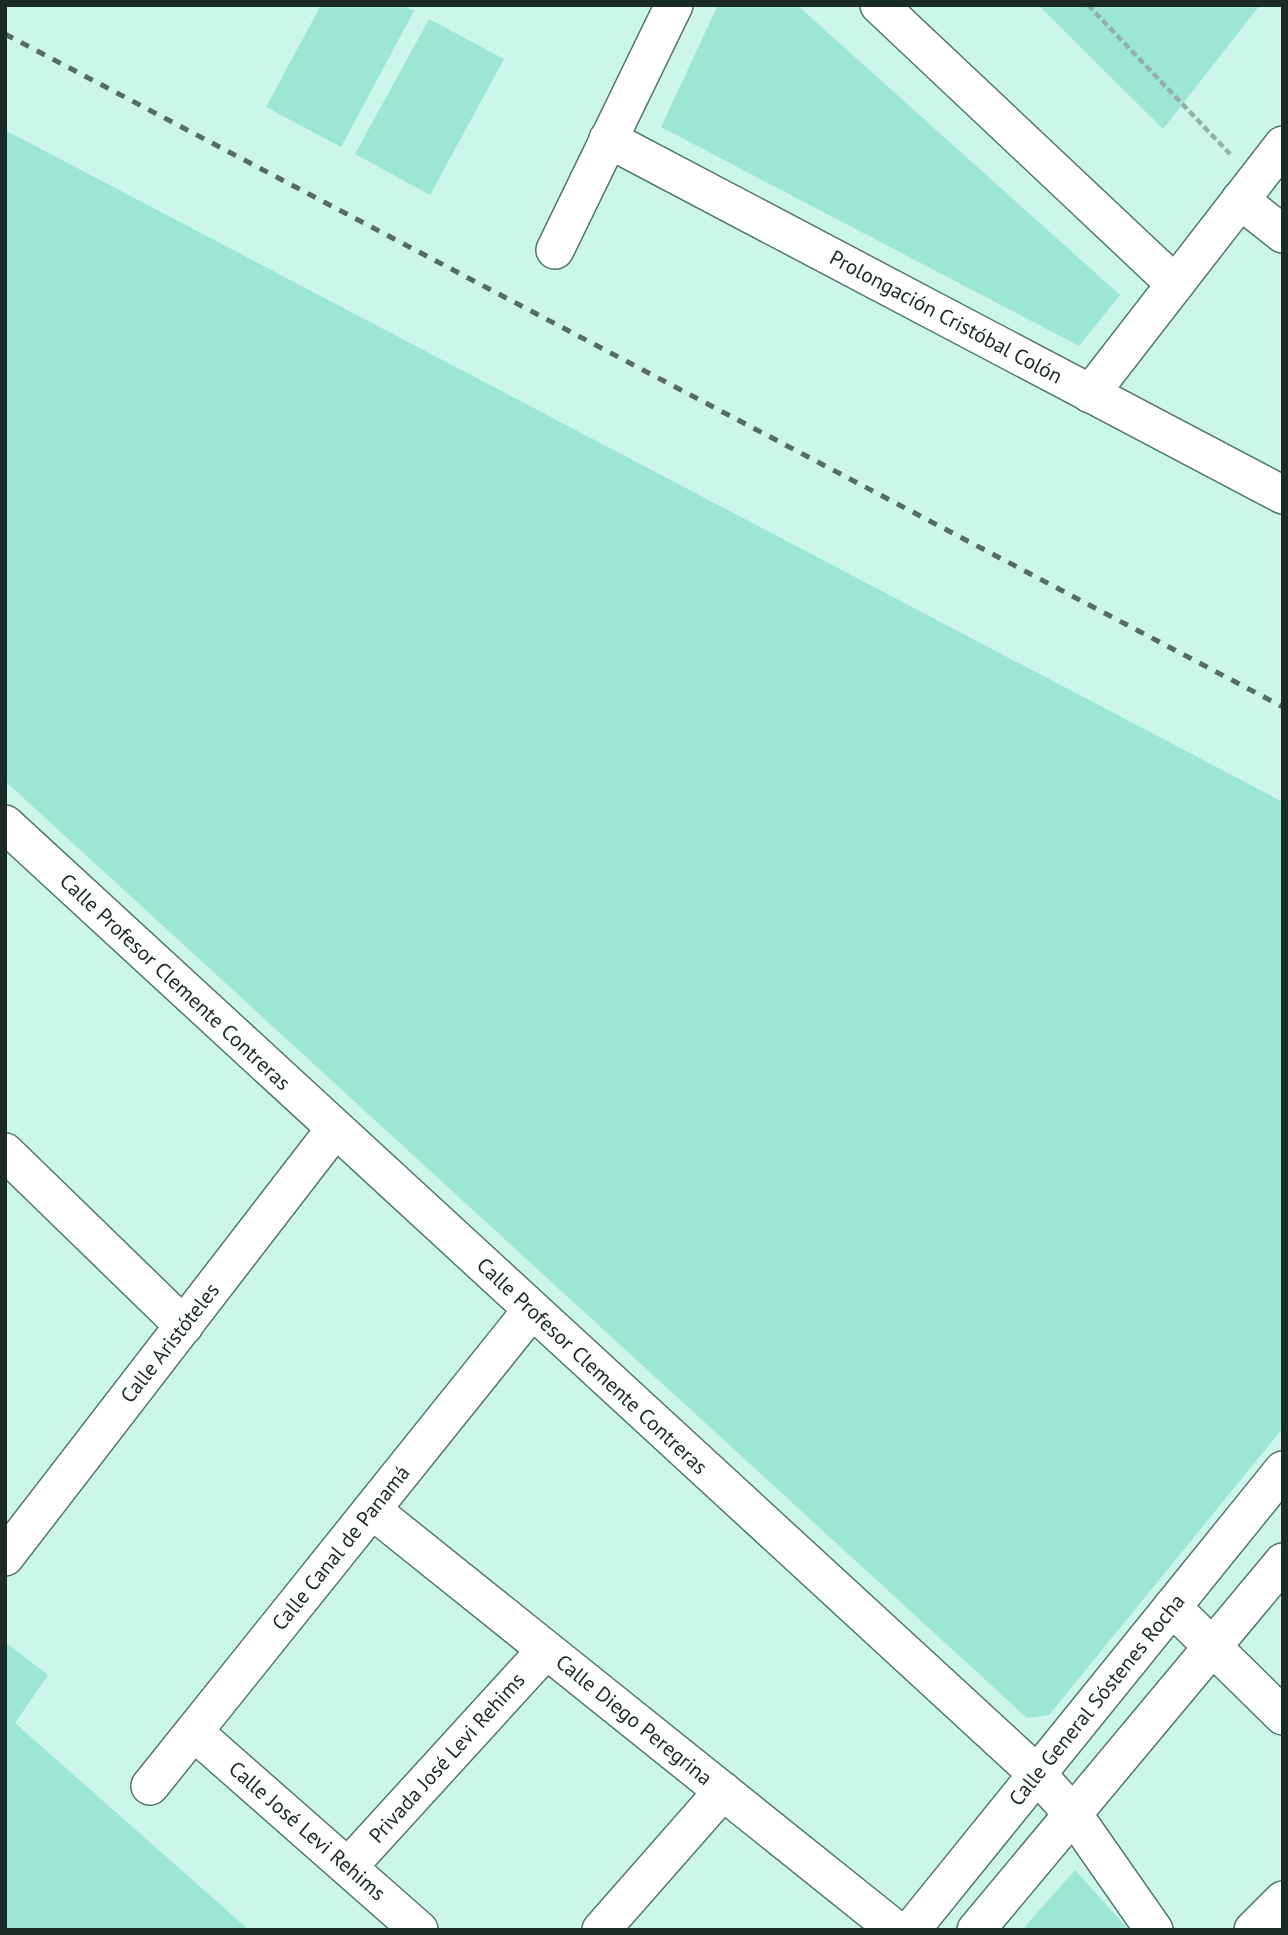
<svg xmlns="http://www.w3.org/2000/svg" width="1288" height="1935" font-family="'PT Sans',sans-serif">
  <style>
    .green { fill: #9de6d3 }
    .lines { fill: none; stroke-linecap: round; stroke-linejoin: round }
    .minor-casing { stroke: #53786e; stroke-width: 40 }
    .path { stroke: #92b2a9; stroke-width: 4.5; stroke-dasharray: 7 3.5; stroke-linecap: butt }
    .minor { stroke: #fff; stroke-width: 37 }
    .rail { stroke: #546c65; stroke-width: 5; stroke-dasharray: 9 9; stroke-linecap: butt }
    .labels { text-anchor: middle; stroke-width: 7; stroke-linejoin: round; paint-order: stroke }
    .street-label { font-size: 21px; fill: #1b2b27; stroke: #fff }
  </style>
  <rect width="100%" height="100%" fill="#cdf6ea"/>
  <g class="green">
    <polygon points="321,5 403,5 414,11 341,147 266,107"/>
    <polygon points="718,5 797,5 1120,295 1079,346 661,127"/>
    <polygon points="1038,5 1260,5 1163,129"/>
    <polygon points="429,19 504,59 430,195 355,154"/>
    <polygon points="5,130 1283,802 1283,1428 1049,1715 1027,1718 5,781"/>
    <polygon points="5,1642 48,1675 15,1723 249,1930 5,1930"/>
    <polygon points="1075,1870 1129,1930 1022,1930"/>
  </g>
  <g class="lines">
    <defs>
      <g id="minor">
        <polyline points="879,5 1175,284"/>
        <polyline points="608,139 1283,495"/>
        <polyline points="1240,200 1283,234"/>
        <polyline points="555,250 674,5"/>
        <polyline points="1090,394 1283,145"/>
        <polyline points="5,824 1037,1774 1073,1814 1154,1930"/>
        <polyline points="5,1152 184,1326"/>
        <polyline points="372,1510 896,1930"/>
        <polyline points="5,1557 335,1129"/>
        <polyline points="1172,1607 1283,1716"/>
        <polyline points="194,1732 419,1930"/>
        <polyline points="150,1786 531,1311"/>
        <polyline points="348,1867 546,1650"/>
        <polyline points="601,1930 723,1791"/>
        <polyline points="911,1930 1283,1470"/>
        <polyline points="976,1930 1283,1562"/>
        <polyline points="1253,1930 1283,1900"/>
      </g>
    </defs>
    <use href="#minor" class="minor-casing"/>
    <polyline class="path" points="1088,5 1230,154"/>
    <use href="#minor" class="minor"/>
    <polyline class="rail" points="5,34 1283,707"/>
  </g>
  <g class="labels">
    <g class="street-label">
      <text transform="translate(946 317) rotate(28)" y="7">Prolongación Cristóbal Colón</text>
      <text transform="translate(175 982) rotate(43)" y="7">Calle Profesor Clemente Contreras</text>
      <text transform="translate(170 1343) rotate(-52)" y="7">Calle Aristóteles</text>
      <text transform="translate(592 1366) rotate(43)" y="7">Calle Profesor Clemente Contreras</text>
      <text transform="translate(341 1548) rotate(-51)" y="7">Calle Canal de Panamá</text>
      <text transform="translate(1097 1700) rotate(-51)" y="7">Calle General Sóstenes Rocha</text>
      <text transform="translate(634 1720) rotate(39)" y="7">Calle Diego Peregrina</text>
      <text transform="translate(447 1758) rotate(-48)" y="7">Privada José Levi Rehims</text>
      <text transform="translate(307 1831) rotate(41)" y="7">Calle José Levi Rehims</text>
    </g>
  </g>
  <rect width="1288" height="1935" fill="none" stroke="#1b2b27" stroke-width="14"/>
</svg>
